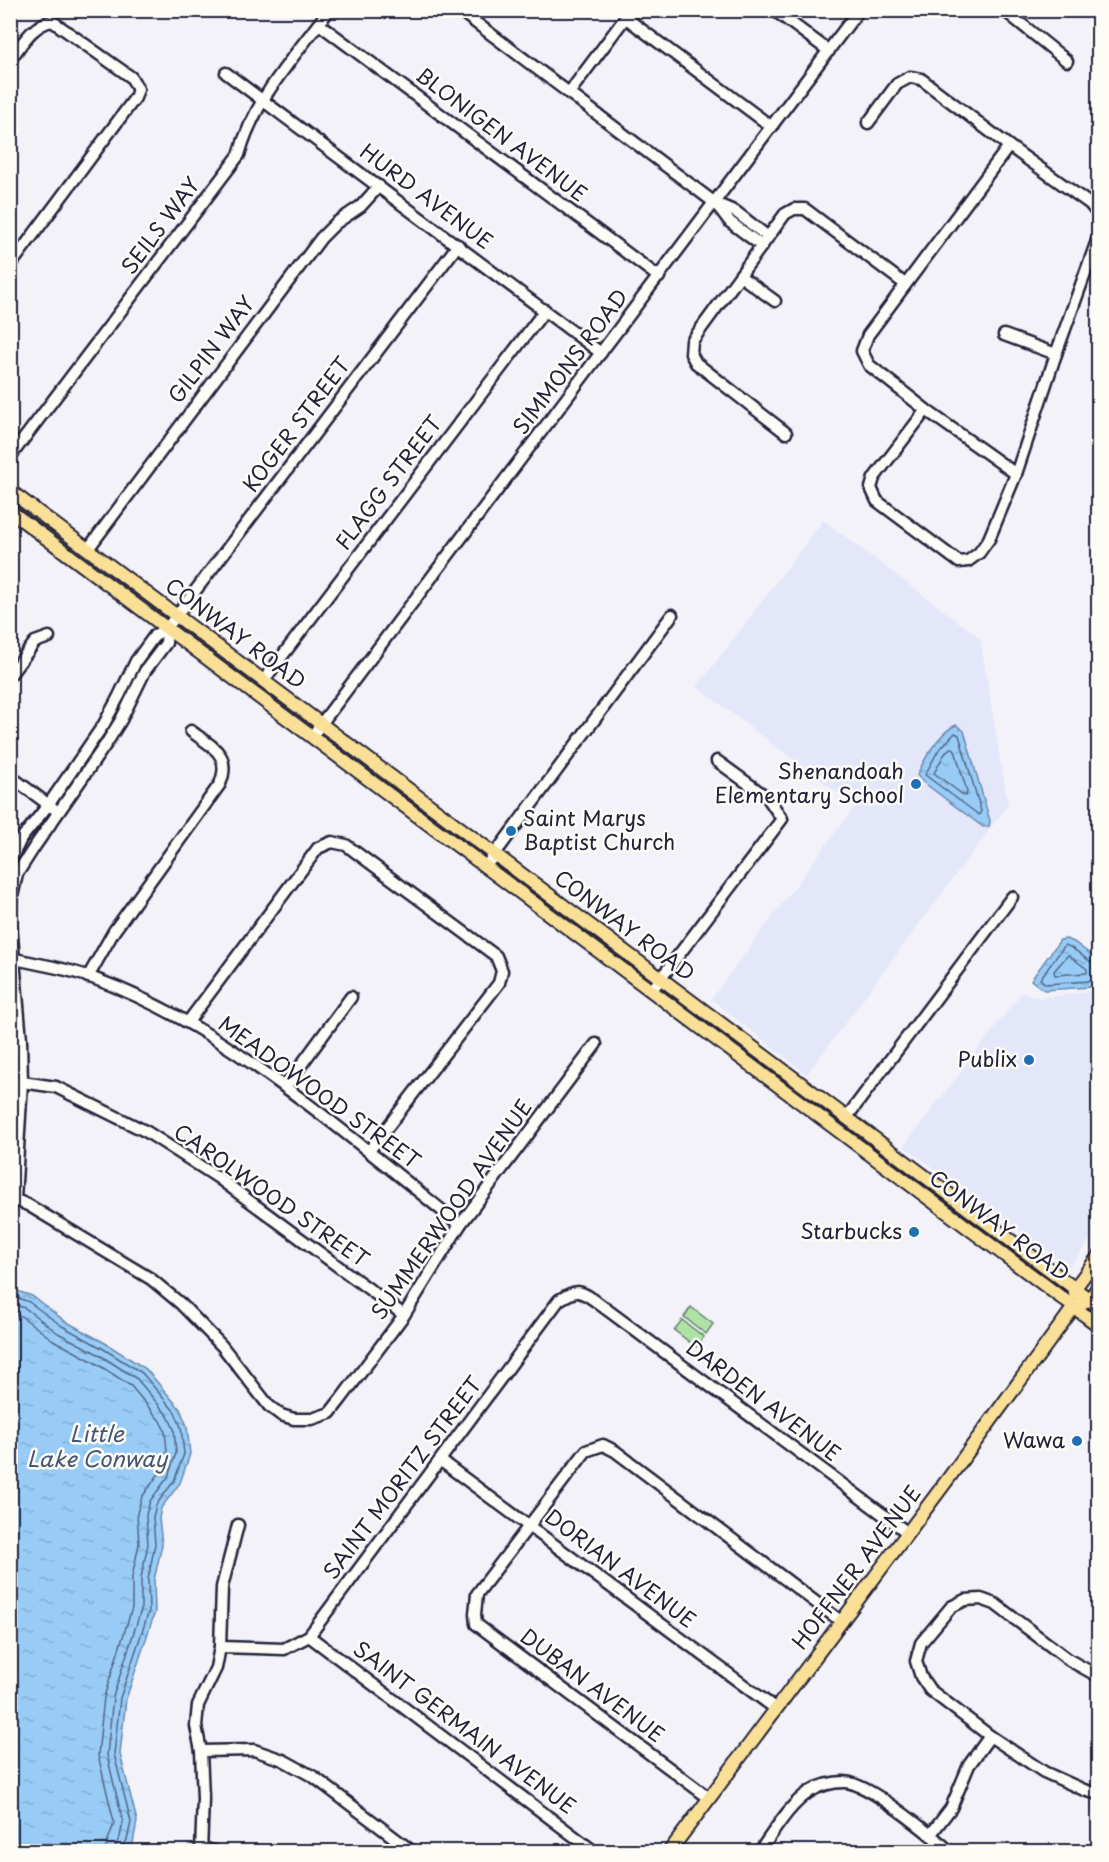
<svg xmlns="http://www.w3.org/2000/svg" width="1109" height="1862" font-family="'Playpen Sans',sans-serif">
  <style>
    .built { fill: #e4e7fa }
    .park { fill: #afe3a5; stroke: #688270; stroke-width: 1.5 }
    .water { fill: url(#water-ripples); stroke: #6988ab; stroke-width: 1.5 }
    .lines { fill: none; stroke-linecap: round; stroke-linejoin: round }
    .shore { stroke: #516686; stroke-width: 1.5 }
    .minor-casing { stroke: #22223b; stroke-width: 15 }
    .major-casing { stroke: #22223b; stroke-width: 16 }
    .minor { stroke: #fdfcf7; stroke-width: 10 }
    .major { stroke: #fadf96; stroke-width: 12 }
    .poi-dot { fill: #1f6fb2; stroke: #fdfcf7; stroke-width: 2 }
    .labels { text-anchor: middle; stroke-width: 5; stroke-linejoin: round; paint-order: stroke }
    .street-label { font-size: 21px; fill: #22223b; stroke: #fdfcf7 }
    .poi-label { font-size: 21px; fill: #22223b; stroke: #fdfcf7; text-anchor: end }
    .water-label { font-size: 22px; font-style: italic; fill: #455573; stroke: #fdfcf7 }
  </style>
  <defs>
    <pattern id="water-ripples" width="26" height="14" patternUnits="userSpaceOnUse" patternTransform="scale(1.5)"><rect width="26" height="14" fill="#98ccf6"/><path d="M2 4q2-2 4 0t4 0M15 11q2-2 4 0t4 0" fill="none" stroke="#83afd4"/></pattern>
  </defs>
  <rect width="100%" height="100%" fill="#f2f2f8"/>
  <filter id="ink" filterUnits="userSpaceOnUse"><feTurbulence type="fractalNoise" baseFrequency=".0167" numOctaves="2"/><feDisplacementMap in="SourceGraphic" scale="12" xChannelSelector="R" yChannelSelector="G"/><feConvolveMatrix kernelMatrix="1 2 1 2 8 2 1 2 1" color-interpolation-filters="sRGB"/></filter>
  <g filter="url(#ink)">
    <g class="built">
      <polygon points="823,520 980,638 1008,805 807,1074 711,999 855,806 697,687"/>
      <polygon points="1022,992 1039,998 1090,992 1098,998 1098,1230 1069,1267 904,1146"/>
    </g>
    <g class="park">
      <polygon points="691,1307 713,1324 706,1334 684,1317"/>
      <polygon points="682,1320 704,1337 696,1347 674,1330"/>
    </g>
    <g class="water">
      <path d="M956 725 964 731 990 821 989 826 983 827 923 782 917 775C925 758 939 733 956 725Z"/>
      <polygon points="1066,939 1074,942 1098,960 1098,990 1090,987 1044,990 1031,980 1060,940"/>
      <polygon points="11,1289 32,1296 65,1321 105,1343 146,1369 180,1409 187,1426 190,1454 180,1483 161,1508 159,1518 162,1545 154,1580 155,1612 126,1699 120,1754 137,1821 133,1843 127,1851 11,1851"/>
    </g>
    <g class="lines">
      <g class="shore">
        <polygon points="955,733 959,735 981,811 979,815 925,775 938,751"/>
        <polygon points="950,748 953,748 955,750 967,792 966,796 963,795 934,773 944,755"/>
        <polygon points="1068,955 1087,969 1087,973 1055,975 1054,971"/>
        <path d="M1098 965C1086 962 1078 949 1065 945L1040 979 1046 984 1090 981 1098 983"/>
        <polyline points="10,1295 29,1302 62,1326 102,1348 142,1373 175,1412 181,1427 184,1454 174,1481 156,1505 153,1517 155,1544 148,1579 149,1611 120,1698 114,1754 131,1822 127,1840 122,1847 122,1852"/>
        <polyline points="10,1303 25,1308 58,1333 98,1354 137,1379 168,1416 174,1429 176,1453 168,1477 150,1501 146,1515 148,1544 141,1578 141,1610 113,1697 107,1755 123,1822 120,1837 116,1844 114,1852"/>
        <path d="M10 1313 21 1316 53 1340 94 1362 131 1386 160 1421 165 1431 167 1451 160 1472 142 1497 137 1513 139 1544 132 1577V1608L104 1697 98 1755 114 1822C112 1833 106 1841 105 1852"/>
      </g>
      <defs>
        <g id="minor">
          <polyline points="459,10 715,203 736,212 768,237"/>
          <polyline points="774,10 829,51"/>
          <polyline points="1004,10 1067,61"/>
          <polyline points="626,18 772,127"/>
          <polyline points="319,24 659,277"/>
          <path d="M10 60C22 44 32 25 52 21L131 77 138 89 135 98 10 266"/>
          <polyline points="226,73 601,353"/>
          <polyline points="569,93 631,10"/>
          <polyline points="868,123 897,84 910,77 921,79 1009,146 1090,204 1098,214"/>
          <polyline points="1009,146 868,335 862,351 869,365 926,410 1016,474"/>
          <polyline points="717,205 730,222 762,246"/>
          <polyline points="740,276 775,301"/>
          <polyline points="1004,335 1056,354"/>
          <polyline points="926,410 874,478 871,488 877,501 959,562 968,561 979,553 989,539 1016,474 1056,354 1098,238"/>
          <polyline points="786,433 696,363 691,354 692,341 785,214 794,209 805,209 905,284"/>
          <path d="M10 457 239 155C254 99 295 56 329 10"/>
          <polyline points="88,549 321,238 336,223 361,206 379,186"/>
          <polyline points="10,675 35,642 49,637"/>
          <polyline points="264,680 545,310"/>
          <polyline points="312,736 859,10"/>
          <polyline points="10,776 53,808"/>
          <polyline points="10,861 21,839 49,804 104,724 119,696 136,661 155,635 167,628 458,245"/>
          <polyline points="486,866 672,615"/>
          <path d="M10 958C37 964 65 968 90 977 177 1008 249 1059 321 1114 368 1150 414 1188 460 1225"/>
          <path d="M88 977 114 931 220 784C232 754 212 747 191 731"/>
          <polyline points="652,990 782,819 768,798 717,761"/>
          <polyline points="188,1022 318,848 332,842 346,845 496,956 502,971 499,983 369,1151"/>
          <polyline points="10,1083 22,1082 56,1087 147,1132 217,1177 404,1315"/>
          <polyline points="285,1087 351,997"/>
          <polyline points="847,1117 1012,897"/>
          <polyline points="10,1198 28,1205 151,1279 181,1304 222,1346 269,1406 281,1415 294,1419 312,1419 330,1413 341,1399 404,1315 460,1225 596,1044"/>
          <polyline points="15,1199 22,1082 21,1040 11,925 11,901 17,874 35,846 106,744 121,720 145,671 166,643 167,628"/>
          <polyline points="441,1461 776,1709"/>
          <polyline points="309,1636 595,1852"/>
          <path d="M220 1647 284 1649 309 1636 559 1300C576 1290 578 1289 594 1300L908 1533"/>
          <polyline points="1098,1676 1069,1660 995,1604 981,1599 965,1600 951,1607 921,1643 916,1661 921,1677 930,1690 990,1736 1044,1772 1084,1790 1098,1794"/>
          <polyline points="201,1751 254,1750 283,1760 314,1777 413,1852"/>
          <polyline points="709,1798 476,1624 475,1614 477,1594 586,1451 603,1445 615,1451 842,1622"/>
          <polyline points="931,1834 951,1808 969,1765 990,1736"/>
          <polyline points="201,1847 216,1852"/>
          <polyline points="201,1852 203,1798 201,1751 196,1726 198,1705 216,1668 220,1647 222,1587 238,1525"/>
          <path d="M759 1852C774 1832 788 1806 809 1792 819 1786 832 1782 844 1782 868 1782 931 1835 951 1852"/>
        </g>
        <g id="major">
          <polyline points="10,491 1098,1306"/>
          <polyline points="10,511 1098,1325"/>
          <polyline points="1075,1294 1075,1288 1098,1257"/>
          <polyline points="669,1852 948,1479 1074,1307 1090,1299 1098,1287"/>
        </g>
      </defs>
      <use href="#minor" class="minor-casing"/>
      <use href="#major" class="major-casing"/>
      <use href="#minor" class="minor"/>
      <use href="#major" class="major"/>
    </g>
  </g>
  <g class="poi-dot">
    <circle cx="916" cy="784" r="6"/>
    <circle cx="511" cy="831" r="6"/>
    <circle cx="1029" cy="1060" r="6"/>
    <circle cx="914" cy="1232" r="6"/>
    <circle cx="1077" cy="1441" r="6"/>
  </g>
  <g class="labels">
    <g class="street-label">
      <text transform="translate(501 135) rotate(37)" y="7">BLONIGEN AVENUE</text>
      <text transform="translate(426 197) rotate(37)" y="7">HURD AVENUE</text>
      <text transform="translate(161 226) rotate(-53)" y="7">SEILS WAY</text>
      <text transform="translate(212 350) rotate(-53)" y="7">GILPIN WAY</text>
      <text transform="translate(571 362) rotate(-53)" y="7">SIMMONS ROAD</text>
      <text transform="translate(297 425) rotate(-53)" y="7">KOGER STREET</text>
      <text transform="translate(389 483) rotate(-53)" y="7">FLAGG STREET</text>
      <text transform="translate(235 634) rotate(37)" y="7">CONWAY ROAD</text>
      <text transform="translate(624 926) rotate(37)" y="7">CONWAY ROAD</text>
      <text transform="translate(319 1093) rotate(36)" y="7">MEADOWOOD STREET</text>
      <text transform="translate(271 1196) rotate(35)" y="7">CAROLWOOD STREET</text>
      <text transform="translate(452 1210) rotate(-55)" y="7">SUMMERWOOD AVENUE</text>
      <text transform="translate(999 1226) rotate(37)" y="7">CONWAY ROAD</text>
      <text transform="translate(763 1401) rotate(37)" y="7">DARDEN AVENUE</text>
      <text transform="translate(403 1478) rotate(-53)" y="7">SAINT MORITZ STREET</text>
      <text transform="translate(857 1568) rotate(-53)" y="7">HOFFNER AVENUE</text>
      <text transform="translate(620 1569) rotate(37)" y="7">DORIAN AVENUE</text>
      <text transform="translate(592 1686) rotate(37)" y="7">DUBAN AVENUE</text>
      <text transform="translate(464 1728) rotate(37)" y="7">SAINT GERMAIN AVENUE</text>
    </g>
    <g class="poi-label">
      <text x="904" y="779">Shenandoah<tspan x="904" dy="24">Elementary School</tspan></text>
      <text x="523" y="826" text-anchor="start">Saint Marys<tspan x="523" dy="24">Baptist Church</tspan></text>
      <text x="1017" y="1067">Publix</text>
      <text x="902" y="1239">Starbucks</text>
      <text x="1065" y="1448">Wawa</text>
    </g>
    <g class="water-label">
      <text x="97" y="1442">Little<tspan x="97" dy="25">Lake Conway</tspan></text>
    </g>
  </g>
  <rect width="1109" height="1862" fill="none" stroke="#fdfcf7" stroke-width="36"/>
  <rect x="18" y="18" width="1073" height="1826" fill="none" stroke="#22223b" stroke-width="2" filter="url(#ink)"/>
</svg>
